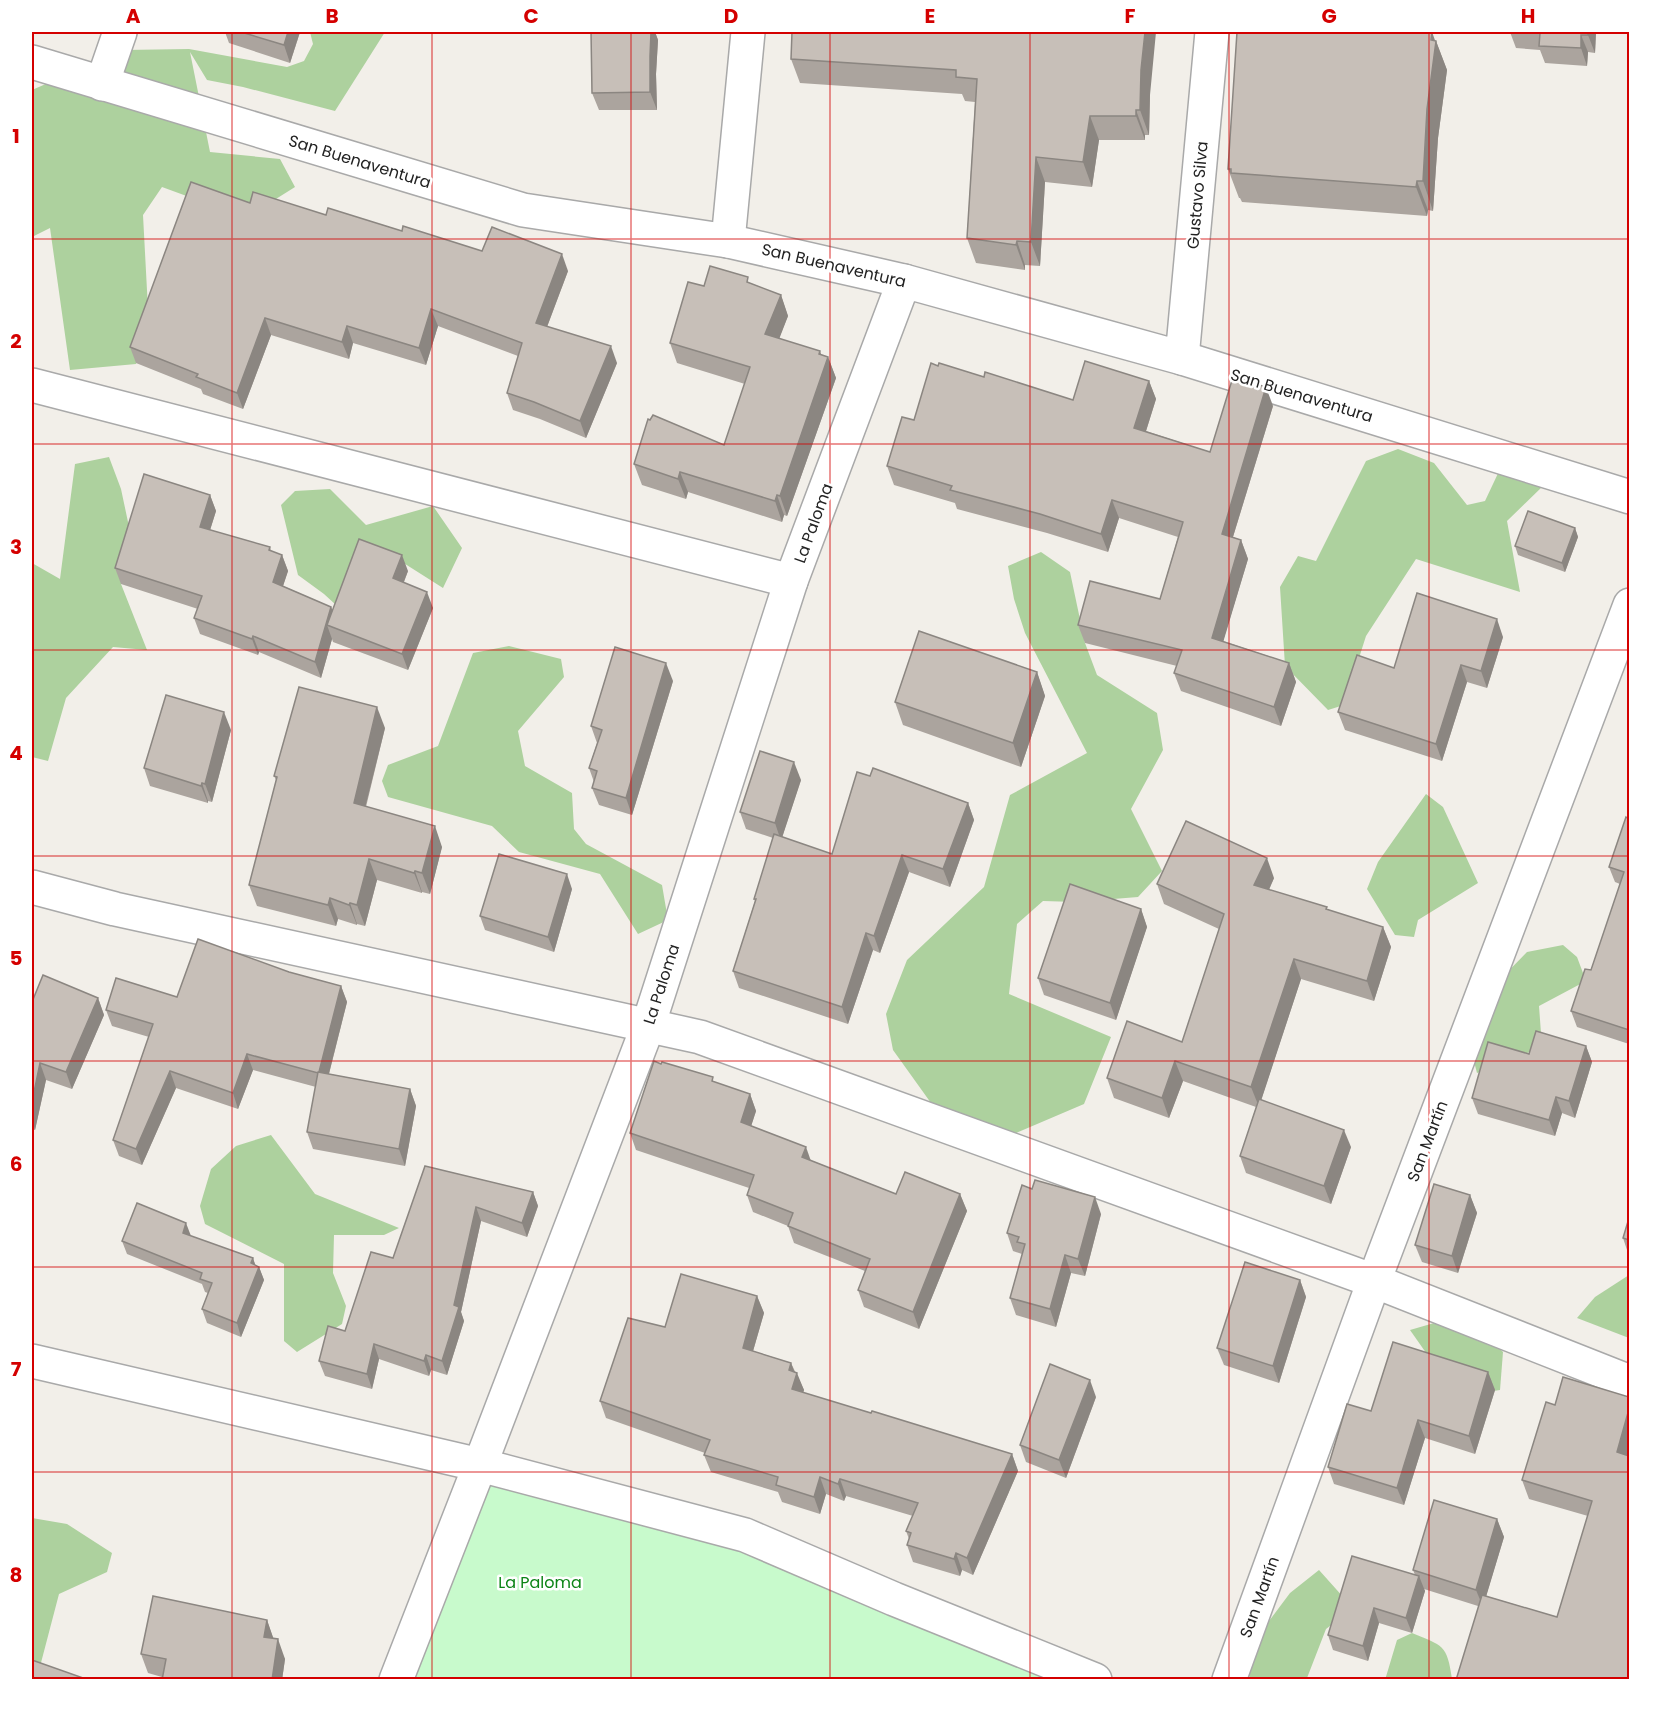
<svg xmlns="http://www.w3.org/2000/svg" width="1661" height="1711" font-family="Poppins,sans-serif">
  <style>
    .forest { fill: #add19e }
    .park { fill: #c8facc }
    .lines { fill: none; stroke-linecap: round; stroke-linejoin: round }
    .minor-casing { stroke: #a9a9a9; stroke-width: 36 }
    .tertiary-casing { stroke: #a9a9a9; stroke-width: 36 }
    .minor { stroke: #fff; stroke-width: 33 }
    .tertiary { stroke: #fff; stroke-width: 33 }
    .wall { fill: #aba49e }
    .shaded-wall { fill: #8b8681 }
    .building { fill: #c7bfb8; stroke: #8b8681; stroke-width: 1.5 }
    .grid { fill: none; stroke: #d40000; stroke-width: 1.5; stroke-opacity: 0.55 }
    .labels { text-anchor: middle; stroke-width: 5; stroke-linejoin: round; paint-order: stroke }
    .street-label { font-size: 16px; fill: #222; stroke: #fff }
    .park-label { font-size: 16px; fill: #0c8416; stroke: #fff }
    .neatline { fill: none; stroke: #d40000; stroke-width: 2 }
    .grid-label { font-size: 20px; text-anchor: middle; font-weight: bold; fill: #d40000 }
  </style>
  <rect width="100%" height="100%" fill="#f2efe9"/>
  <g class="forest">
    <polygon points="310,32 385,32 335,111 243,87 207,80 190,52 210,152 280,159 295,187 260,209 222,209 162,187 143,215 149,328 136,364 70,370 50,228 32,237 32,90 124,50 189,49 287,67 304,61 313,44"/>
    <polygon points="1398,449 1434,463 1467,505 1485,501 1501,467 1543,486 1507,521 1520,592 1416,559 1366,636 1344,705 1328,710 1285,666 1280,587 1298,556 1316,561 1366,461"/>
    <polygon points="109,457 121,489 128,522 130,555 121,584 147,650 113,647 66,698 48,761 32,757 32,563 60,579 75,464"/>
    <polygon points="330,489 366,525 433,506 462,548 443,588 402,562 336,605 324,594 298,575 281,505 295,491"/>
    <polygon points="1041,552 1070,572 1085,643 1097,675 1157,713 1163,750 1131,809 1162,871 1138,897 1076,902 1043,901 1017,924 1009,994 1111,1037 1084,1104 1002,1139 936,1110 893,1050 886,1014 907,960 984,887 1010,795 1087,753 1025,633 1014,599 1008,566"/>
    <polygon points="509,646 561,659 564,677 518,731 525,766 572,793 574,829 586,844 662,885 668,920 638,934 600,874 519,852 492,826 388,797 382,781 388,765 438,746 473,653"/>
    <polygon points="1426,794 1443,807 1478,883 1418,920 1414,937 1395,935 1367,889 1378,862"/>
    <polygon points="1563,945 1577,957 1586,981 1539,1006 1542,1047 1477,1073 1464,1023 1490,990 1527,952"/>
    <polygon points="271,1135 315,1194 399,1228 384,1235 334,1235 333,1273 346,1306 342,1324 297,1352 284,1341 284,1264 205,1224 200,1206 211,1169 236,1146"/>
    <polygon points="1629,1275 1629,1338 1577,1318 1595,1297"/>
    <polygon points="1465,1314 1503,1352 1500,1390 1466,1395 1443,1377 1410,1330"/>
    <polygon points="32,1518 67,1524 112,1553 107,1572 59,1594 37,1678 32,1679"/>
    <polygon points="1319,1570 1353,1608 1326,1629 1307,1678 1251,1679 1240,1660 1290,1593"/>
    <path d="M1412 1633C1443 1646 1447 1644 1452 1679L1385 1680 1397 1640Z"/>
  </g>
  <polygon class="park" points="480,1465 745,1535 1095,1680 396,1680"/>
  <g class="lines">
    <defs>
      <g id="minor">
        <polyline points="32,62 523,210 728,241 904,281"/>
        <polyline points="102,84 120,32"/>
        <polyline points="728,241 748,32"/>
        <polyline points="1182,358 1630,497"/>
        <polyline points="32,385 791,581"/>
        <polyline points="32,887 115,909 700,1037 1374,1281 1630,1382"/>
        <polyline points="32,1361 480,1465 745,1535 894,1599 1095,1680"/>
        <polyline points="1229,1680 1374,1281 1630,605"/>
      </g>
      <polyline id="tertiary" points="396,1680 480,1465 648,1026 791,581 904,281 1182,358 1212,32"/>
    </defs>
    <use href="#minor" class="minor-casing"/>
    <use href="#tertiary" class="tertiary-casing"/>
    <use href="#minor" class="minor"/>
    <use href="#tertiary" class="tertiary"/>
  </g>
  <g class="wall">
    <polygon points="225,32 300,32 290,63 229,43"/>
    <polygon points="591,32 655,32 658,40 656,74 657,110 599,110 592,93"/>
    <polygon points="792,32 1150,95 1149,135 1145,135 1145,140 1099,140 1092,187 1045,182 1040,266 1025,265 1025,270 976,263 967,238 975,102 965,101 962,94 800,83 791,59"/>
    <polygon points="1510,32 1596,32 1595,53 1588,52 1587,66 1545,63 1540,50 1516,48"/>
    <polygon points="1435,40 1436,41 1447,70 1438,138 1433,211 1428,210 1427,216 1242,202 1240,198 1239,198 1228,169"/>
    <polygon points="250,203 326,215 402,231 482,251 568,271 547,327 617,363 586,438 540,419 513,410 507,393 518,356 438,326 426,365 353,343 349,359 271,335 243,409 203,394 201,389 136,363 130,347"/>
    <polygon points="750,283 781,295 788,316 779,338 828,357 836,378 787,516 784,515 782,522 688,492 686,499 642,485 634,464 724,445 745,384 677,363 670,343 704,286"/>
    <polygon points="984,377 1073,400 1149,381 1156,399 1146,431 1210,452 1273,406 1233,537 1241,540 1248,559 1223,641 1289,663 1296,682 1281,726 1181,691 1174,673 1177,666 1085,643 1078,625 1160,599 1178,537 1119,518 1108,552 1047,533 957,509 955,503 894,485 887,466 914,420"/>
    <polygon points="210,495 216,511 210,530 270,547 271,551 282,555 288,571 283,586 331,607 333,611 408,571 404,582 433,608 408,670 333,642 332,639 321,678 259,652 258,655 200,634 194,618 198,609 121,584 115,568"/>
    <polygon points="1575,528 1578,537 1565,572 1518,555 1515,546"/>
    <polygon points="1503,637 1487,688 1467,682 1442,761 1345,730 1338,712 1394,668"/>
    <polygon points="1037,672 1045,696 1021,767 903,725 895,702"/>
    <polygon points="673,681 632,815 599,805 592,788 594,782 589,768 597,743 591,726"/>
    <polygon points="385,728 366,807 442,847 430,894 422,892 422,893 377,880 365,926 357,924 357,925 338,919 336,926 257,906 249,885 276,780 274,776"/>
    <polygon points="231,730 212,802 208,801 208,803 150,786 144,768"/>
    <polygon points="801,780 782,837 832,854 968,803 974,820 950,887 909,872 880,953 873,950 848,1024 739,988 733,971 755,901 754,899 773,838 746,829 740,812"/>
    <polygon points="1629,819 1629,1044 1577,1027 1571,1011 1591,970 1620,884 1615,882 1609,867"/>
    <polygon points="1274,878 1269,890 1328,910 1383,927 1391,947 1374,1001 1301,979 1261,1100 1351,1147 1331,1204 1246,1173 1240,1156 1256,1107 1183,1081 1169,1118 1114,1098 1107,1078 1182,1042 1219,929 1164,904 1157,884"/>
    <polygon points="572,889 554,952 485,930 480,916"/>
    <polygon points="1141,909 1147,927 1116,1020 1044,995 1038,978"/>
    <polygon points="289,972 341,986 347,1002 329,1074 410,1089 416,1106 405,1166 313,1149 307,1132 316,1087 253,1070 238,1109 176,1088 142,1165 119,1156 113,1140 149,1037 112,1026 106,1010 177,997"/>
    <polygon points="98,998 104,1015 72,1089 46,1080 35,1130 32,1129 32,1002"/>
    <polygon points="1586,1046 1592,1062 1575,1118 1562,1113 1555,1136 1478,1114 1472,1098 1529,1054"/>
    <polygon points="714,1082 750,1094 756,1111 751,1126 810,1160 896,1194 960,1194 967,1211 919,1329 864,1307 858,1290 865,1271 794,1243 788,1226 753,1212 747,1195 749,1188 636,1150 630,1133"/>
    <polygon points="425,1166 533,1192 538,1206 527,1237 481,1221 461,1312 464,1321 447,1375 431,1370 429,1376 379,1359 372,1389 325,1376 319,1361 345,1331 393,1258"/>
    <polygon points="1470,1195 1477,1213 1458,1273 1422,1262 1415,1245"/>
    <polygon points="1101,1214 1085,1276 1071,1273 1056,1327 1016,1315 1010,1298 1022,1254 1013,1251 1007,1233"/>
    <polygon points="1629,1218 1629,1256 1623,1238"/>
    <polygon points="191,1236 253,1258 255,1265 259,1267 264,1280 241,1337 207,1323 202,1309 208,1293 205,1292 202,1284 127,1254 122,1241"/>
    <polygon points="1300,1280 1306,1297 1279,1383 1224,1365 1217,1348"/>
    <polygon points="757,1296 764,1313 753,1351 791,1363 804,1390 803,1393 1012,1454 1018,1471 973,1575 962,1570 960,1576 913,1562 907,1545 909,1539 906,1531 913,1516 846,1496 844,1501 826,1494 820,1514 782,1502 778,1492 711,1472 704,1455 705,1453 606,1418 600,1401 665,1327"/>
    <polygon points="1488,1372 1495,1390 1475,1454 1425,1438 1404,1505 1334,1484 1328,1467 1371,1411"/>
    <polygon points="1096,1397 1066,1478 1026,1462 1020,1445"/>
    <polygon points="1628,1456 1629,1680 1478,1606 1424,1589 1425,1591 1412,1633 1379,1623 1368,1661 1333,1650 1328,1635 1415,1575 1413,1570 1497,1519 1504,1537 1486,1596 1557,1617 1588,1516 1529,1499 1522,1480"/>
    <polygon points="267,1620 273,1638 285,1659 282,1680 162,1680 162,1677 148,1673 141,1654"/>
  </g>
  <g class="shaded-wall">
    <polygon points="288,32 300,32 290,63 284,45"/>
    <polygon points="651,32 655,32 658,40 656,74 657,110 650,92 650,56"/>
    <polygon points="1145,32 1156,32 1150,95 1149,135 1140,110 1141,70"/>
    <polygon points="1432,32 1436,43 1436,41 1447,70 1438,138 1433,211 1423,181"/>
    <polygon points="1588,32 1596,32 1595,53 1588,35"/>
    <polygon points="1581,35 1588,52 1587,66 1581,48"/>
    <polygon points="1136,110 1145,135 1145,140 1136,116"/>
    <polygon points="1090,116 1099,140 1092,187 1083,162"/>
    <polygon points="1036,157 1045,182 1040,266 1031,242"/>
    <polygon points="1417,181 1428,210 1427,216 1416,187"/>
    <polygon points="1017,241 1025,265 1025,270 1016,245"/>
    <polygon points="562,254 568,271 542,340 536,323"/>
    <polygon points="781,295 788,316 773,355 765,334"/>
    <polygon points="431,309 438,326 426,365 419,348"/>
    <polygon points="265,318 271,335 243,409 237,393"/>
    <polygon points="347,326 353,343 349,359 342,342"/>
    <polygon points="611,346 617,363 586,438 580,421"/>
    <polygon points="820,351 825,366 828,357 836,378 787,516 780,496"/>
    <polygon points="1149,381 1156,399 1141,447 1134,428"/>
    <polygon points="1266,387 1273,406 1228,553 1222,534"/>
    <polygon points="680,472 688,492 686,499 678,479"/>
    <polygon points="210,495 216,511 206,543 200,527"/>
    <polygon points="777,495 784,515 782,522 775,501"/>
    <polygon points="1112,500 1119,518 1108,552 1101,534"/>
    <polygon points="1575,528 1578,537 1565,572 1562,563"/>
    <polygon points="1241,540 1248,559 1219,656 1212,638"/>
    <polygon points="282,555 288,571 279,598 273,582"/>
    <polygon points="402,555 408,571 399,594 393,578"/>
    <polygon points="427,592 433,608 408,670 402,654"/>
    <polygon points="331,607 337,623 327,625 332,639 321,678 315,662"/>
    <polygon points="1497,619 1503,637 1487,688 1481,671"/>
    <polygon points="253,636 259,652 258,655 252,639"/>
    <polygon points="666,663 673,681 632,815 626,798"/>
    <polygon points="1289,663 1296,682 1281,726 1274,707"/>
    <polygon points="1461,665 1467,682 1442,761 1436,744"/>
    <polygon points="1037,672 1045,696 1021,767 1013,743"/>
    <polygon points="377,707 385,728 361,824 354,803"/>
    <polygon points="224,712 231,730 212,802 205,784"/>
    <polygon points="794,762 801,780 781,841 775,823"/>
    <polygon points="202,783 208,801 208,803 201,786"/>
    <polygon points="968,803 974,820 950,887 943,869"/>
    <polygon points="435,826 442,847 430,894 422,873"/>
    <polygon points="902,855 909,872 880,953 874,936"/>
    <polygon points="1267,858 1274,878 1262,905 1254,885"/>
    <polygon points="369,859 377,880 365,926 357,905"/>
    <polygon points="415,871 422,892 422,893 414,873"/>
    <polygon points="567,874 572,889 554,952 548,937"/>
    <polygon points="330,898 338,919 336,926 328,905"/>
    <polygon points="350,903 357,924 357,925 349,905"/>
    <polygon points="1141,909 1147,927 1116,1020 1110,1003"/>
    <polygon points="1383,927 1391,947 1374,1001 1367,981"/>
    <polygon points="866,933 873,950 848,1024 842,1007"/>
    <polygon points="1294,959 1301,979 1259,1107 1251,1087"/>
    <polygon points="341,986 347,1002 325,1089 319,1073"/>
    <polygon points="98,998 104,1015 72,1089 66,1072"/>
    <polygon points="1586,1046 1592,1062 1575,1118 1569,1101"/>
    <polygon points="247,1054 253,1070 238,1109 233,1093"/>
    <polygon points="1175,1061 1183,1081 1169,1118 1162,1098"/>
    <polygon points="40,1063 46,1080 35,1130 32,1119 32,1102"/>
    <polygon points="170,1071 176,1088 142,1165 136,1149"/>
    <polygon points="410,1089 416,1106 405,1166 399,1149"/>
    <polygon points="750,1094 756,1111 747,1139 741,1122"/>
    <polygon points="1556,1097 1562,1113 1555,1136 1549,1120"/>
    <polygon points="1344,1130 1351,1147 1331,1204 1324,1186"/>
    <polygon points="806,1147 812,1164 802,1157"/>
    <polygon points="533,1192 538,1206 527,1237 522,1223"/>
    <polygon points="960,1194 967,1211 919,1329 913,1312"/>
    <polygon points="1470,1195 1477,1213 1458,1273 1452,1256"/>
    <polygon points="1095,1197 1101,1214 1085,1276 1078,1259"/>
    <polygon points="476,1207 481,1221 461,1312 464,1321 447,1375 442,1361"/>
    <polygon points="186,1223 191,1236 183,1233"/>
    <polygon points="1065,1255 1071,1273 1056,1327 1050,1309"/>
    <polygon points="253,1258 257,1270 259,1267 264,1280 241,1337 237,1323"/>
    <polygon points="1300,1280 1306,1297 1279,1383 1273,1366"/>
    <polygon points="757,1296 764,1313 749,1365 743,1348"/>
    <polygon points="374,1344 379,1359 372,1389 367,1374"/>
    <polygon points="426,1355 431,1370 429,1376 424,1361"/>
    <polygon points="791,1363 796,1376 797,1373 804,1390 798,1406 792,1389 789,1370"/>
    <polygon points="1488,1372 1495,1390 1475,1454 1469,1436"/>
    <polygon points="1090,1380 1096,1397 1066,1478 1059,1460"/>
    <polygon points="1629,1409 1629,1450 1624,1470 1617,1452"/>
    <polygon points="1418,1420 1425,1438 1404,1505 1397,1488"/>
    <polygon points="1012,1454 1018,1471 973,1575 967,1558"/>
    <polygon points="820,1477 826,1494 820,1514 814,1497"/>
    <polygon points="840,1479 846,1496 844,1501 838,1484"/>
    <polygon points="1497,1519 1504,1537 1483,1607 1476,1590"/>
    <polygon points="956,1553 962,1570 960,1576 954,1559"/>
    <polygon points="1419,1576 1425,1591 1412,1633 1406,1618"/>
    <polygon points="1374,1608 1379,1623 1368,1661 1363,1646"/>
    <polygon points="267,1620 274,1640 264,1637"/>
    <polygon points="278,1639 285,1659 282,1680 272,1680"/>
  </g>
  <g class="building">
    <polygon points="241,32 288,32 284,45"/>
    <polygon points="591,32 651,32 650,56 650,92 592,93"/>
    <polygon points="792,32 1145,32 1141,70 1140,110 1136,110 1136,116 1090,116 1083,162 1036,157 1031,242 1017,241 1016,245 967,238 977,79 956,77 956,70 791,59"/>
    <polygon points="1237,32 1432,32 1431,40 1436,41 1427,109 1423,181 1417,181 1416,187 1231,173 1231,169 1228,169"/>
    <polygon points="1524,32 1588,32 1588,35 1581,35 1581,48 1539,46 1540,33"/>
    <polygon points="191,182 250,203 253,192 326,215 328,208 402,231 403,226 482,251 492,227 562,254 536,323 611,346 580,421 534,402 507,393 522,343 431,309 419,348 347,326 342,342 265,318 237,393 196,377 198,374 130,347"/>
    <polygon points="710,266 748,277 747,282 781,295 765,334 820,351 819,354 828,357 780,496 777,495 775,501 680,472 678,479 634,464 648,419 650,420 653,415 724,445 750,367 670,343 688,282 704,286"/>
    <polygon points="1085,361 1149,381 1134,428 1210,452 1233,377 1266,387 1222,534 1241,540 1212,638 1289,663 1274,707 1174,673 1182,650 1078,625 1090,581 1160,599 1183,522 1112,500 1101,534 1040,514 950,490 952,486 887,466 902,417 914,420 931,363 938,366 939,363 984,377 985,372 1073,400"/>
    <polygon points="144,474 210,495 200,527 270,547 269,550 282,555 273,582 331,607 315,662 253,636 252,639 194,618 202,596 115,568"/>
    <polygon points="1528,511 1575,528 1562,563 1515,546"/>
    <polygon points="359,539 402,555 393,578 427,592 402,654 327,625"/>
    <polygon points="1417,593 1497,619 1481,671 1461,665 1436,744 1338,712 1357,655 1394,668"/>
    <polygon points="919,631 1037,672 1013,743 895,702"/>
    <polygon points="615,647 666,663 626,798 592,788 597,771 589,768 602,730 591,726"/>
    <polygon points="299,687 377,707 354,803 435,826 422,873 415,871 414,873 369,859 357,905 350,903 349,905 330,898 328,905 249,885 277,777 274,776"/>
    <polygon points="166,695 224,712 205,784 202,783 201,786 144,768"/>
    <polygon points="760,751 794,762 775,823 740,812"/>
    <polygon points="873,768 968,803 943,869 902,855 874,936 866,933 842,1007 733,971 756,899 754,899 774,834 832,854 857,772 870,776"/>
    <polygon points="1626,817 1629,819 1629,1030 1571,1011 1585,969 1591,970 1624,872 1609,867"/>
    <polygon points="1186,821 1267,858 1254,885 1327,907 1326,909 1383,927 1367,981 1294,959 1251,1087 1175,1061 1162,1098 1107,1078 1127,1021 1182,1042 1224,914 1157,884"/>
    <polygon points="499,854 567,874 548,937 480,916"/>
    <polygon points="1070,884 1141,909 1110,1003 1038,978"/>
    <polygon points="198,939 289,972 341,986 319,1072 318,1073 247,1054 233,1093 170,1071 136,1149 113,1140 153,1024 106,1010 116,978 177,997"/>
    <polygon points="43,975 98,998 66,1072 40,1063 32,1102 32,1002"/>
    <polygon points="1536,1031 1586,1046 1569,1101 1556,1097 1549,1120 1472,1098 1488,1042 1529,1054"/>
    <polygon points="654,1061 661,1064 662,1062 713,1077 712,1081 750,1094 741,1122 806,1147 802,1157 896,1194 905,1172 960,1194 913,1312 858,1290 870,1259 788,1226 793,1213 747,1195 754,1175 630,1133"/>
    <polygon points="318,1072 410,1089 399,1149 307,1132"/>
    <polygon points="1259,1099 1344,1130 1324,1186 1240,1156"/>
    <polygon points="425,1166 533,1192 522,1223 476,1207 454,1305 459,1307 442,1361 426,1355 424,1361 374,1344 367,1374 319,1361 328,1326 345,1331 371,1252 393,1258"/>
    <polygon points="1035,1180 1095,1197 1078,1259 1065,1255 1050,1309 1010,1298 1025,1244 1017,1242 1019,1237 1007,1233 1022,1185 1032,1189"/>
    <polygon points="1434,1184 1470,1195 1452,1256 1415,1245"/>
    <polygon points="137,1203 186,1223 183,1233 253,1258 251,1263 259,1267 237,1323 202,1309 212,1283 200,1279 202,1273 122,1241"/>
    <polygon points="1629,1218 1629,1240 1623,1238"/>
    <polygon points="1245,1262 1300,1280 1273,1366 1217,1348"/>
    <polygon points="681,1274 757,1296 743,1348 791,1363 789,1370 797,1373 792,1389 871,1413 872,1411 1012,1454 967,1558 956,1553 954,1559 907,1545 911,1533 906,1531 918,1503 840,1479 838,1484 820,1477 814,1497 776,1485 778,1477 704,1455 710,1440 600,1401 628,1318 665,1327"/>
    <polygon points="1393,1342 1488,1372 1469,1436 1418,1420 1397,1488 1328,1467 1347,1404 1371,1411"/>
    <polygon points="1050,1364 1090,1380 1059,1460 1020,1445"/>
    <polygon points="1563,1377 1629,1397 1629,1409 1617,1452 1629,1456 1629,1680 1456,1680 1482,1595 1557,1617 1592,1501 1522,1480 1546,1402 1555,1405"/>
    <polygon points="1434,1500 1497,1519 1476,1590 1413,1570"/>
    <polygon points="1352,1556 1419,1576 1406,1618 1374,1608 1363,1646 1328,1635"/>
    <polygon points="153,1596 267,1620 264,1637 278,1639 272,1680 162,1680 166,1659 141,1654"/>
    <polygon points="32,1660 86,1679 86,1680 32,1680"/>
  </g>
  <path class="grid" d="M232 32V1680M432 32V1680M631 32V1680M830 32V1680M1030 32V1680M1229 32V1680M1429 32V1680M32 239H1630M32 444H1630M32 650H1630M32 856H1630M32 1061H1630M32 1267H1630M32 1472H1630"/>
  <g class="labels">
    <g class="street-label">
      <text transform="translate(360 161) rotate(17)" y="6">San Buenaventura</text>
      <text transform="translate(1197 195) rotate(-85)" y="6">Gustavo Silva</text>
      <text transform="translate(834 265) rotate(13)" y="6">San Buenaventura</text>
      <text transform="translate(1302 395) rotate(17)" y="6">San Buenaventura</text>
      <text transform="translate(813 523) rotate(-70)" y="6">La Paloma</text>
      <text transform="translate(661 984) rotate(-72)" y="6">La Paloma</text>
      <text transform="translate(1427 1141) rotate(-69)" y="6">San Martín</text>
      <text transform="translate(1259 1597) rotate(-70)" y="6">San Martín</text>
    </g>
    <g class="park-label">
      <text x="540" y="1588">La Paloma</text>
    </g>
  </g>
  <rect width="1661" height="1711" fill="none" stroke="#ffffff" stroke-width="66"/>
  <rect x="33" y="33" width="1595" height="1645" class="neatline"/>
  <g class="grid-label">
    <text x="133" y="23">A</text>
    <text x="332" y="23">B</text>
    <text x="531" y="23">C</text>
    <text x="731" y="23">D</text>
    <text x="930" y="23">E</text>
    <text x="1130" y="23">F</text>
    <text x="1329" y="23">G</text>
    <text x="1528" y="23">H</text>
    <text x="16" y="143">1</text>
    <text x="16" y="348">2</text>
    <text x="16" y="554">3</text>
    <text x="16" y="760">4</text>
    <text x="16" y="965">5</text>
    <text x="16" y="1171">6</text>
    <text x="16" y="1376">7</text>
    <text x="16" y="1582">8</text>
  </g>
</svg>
